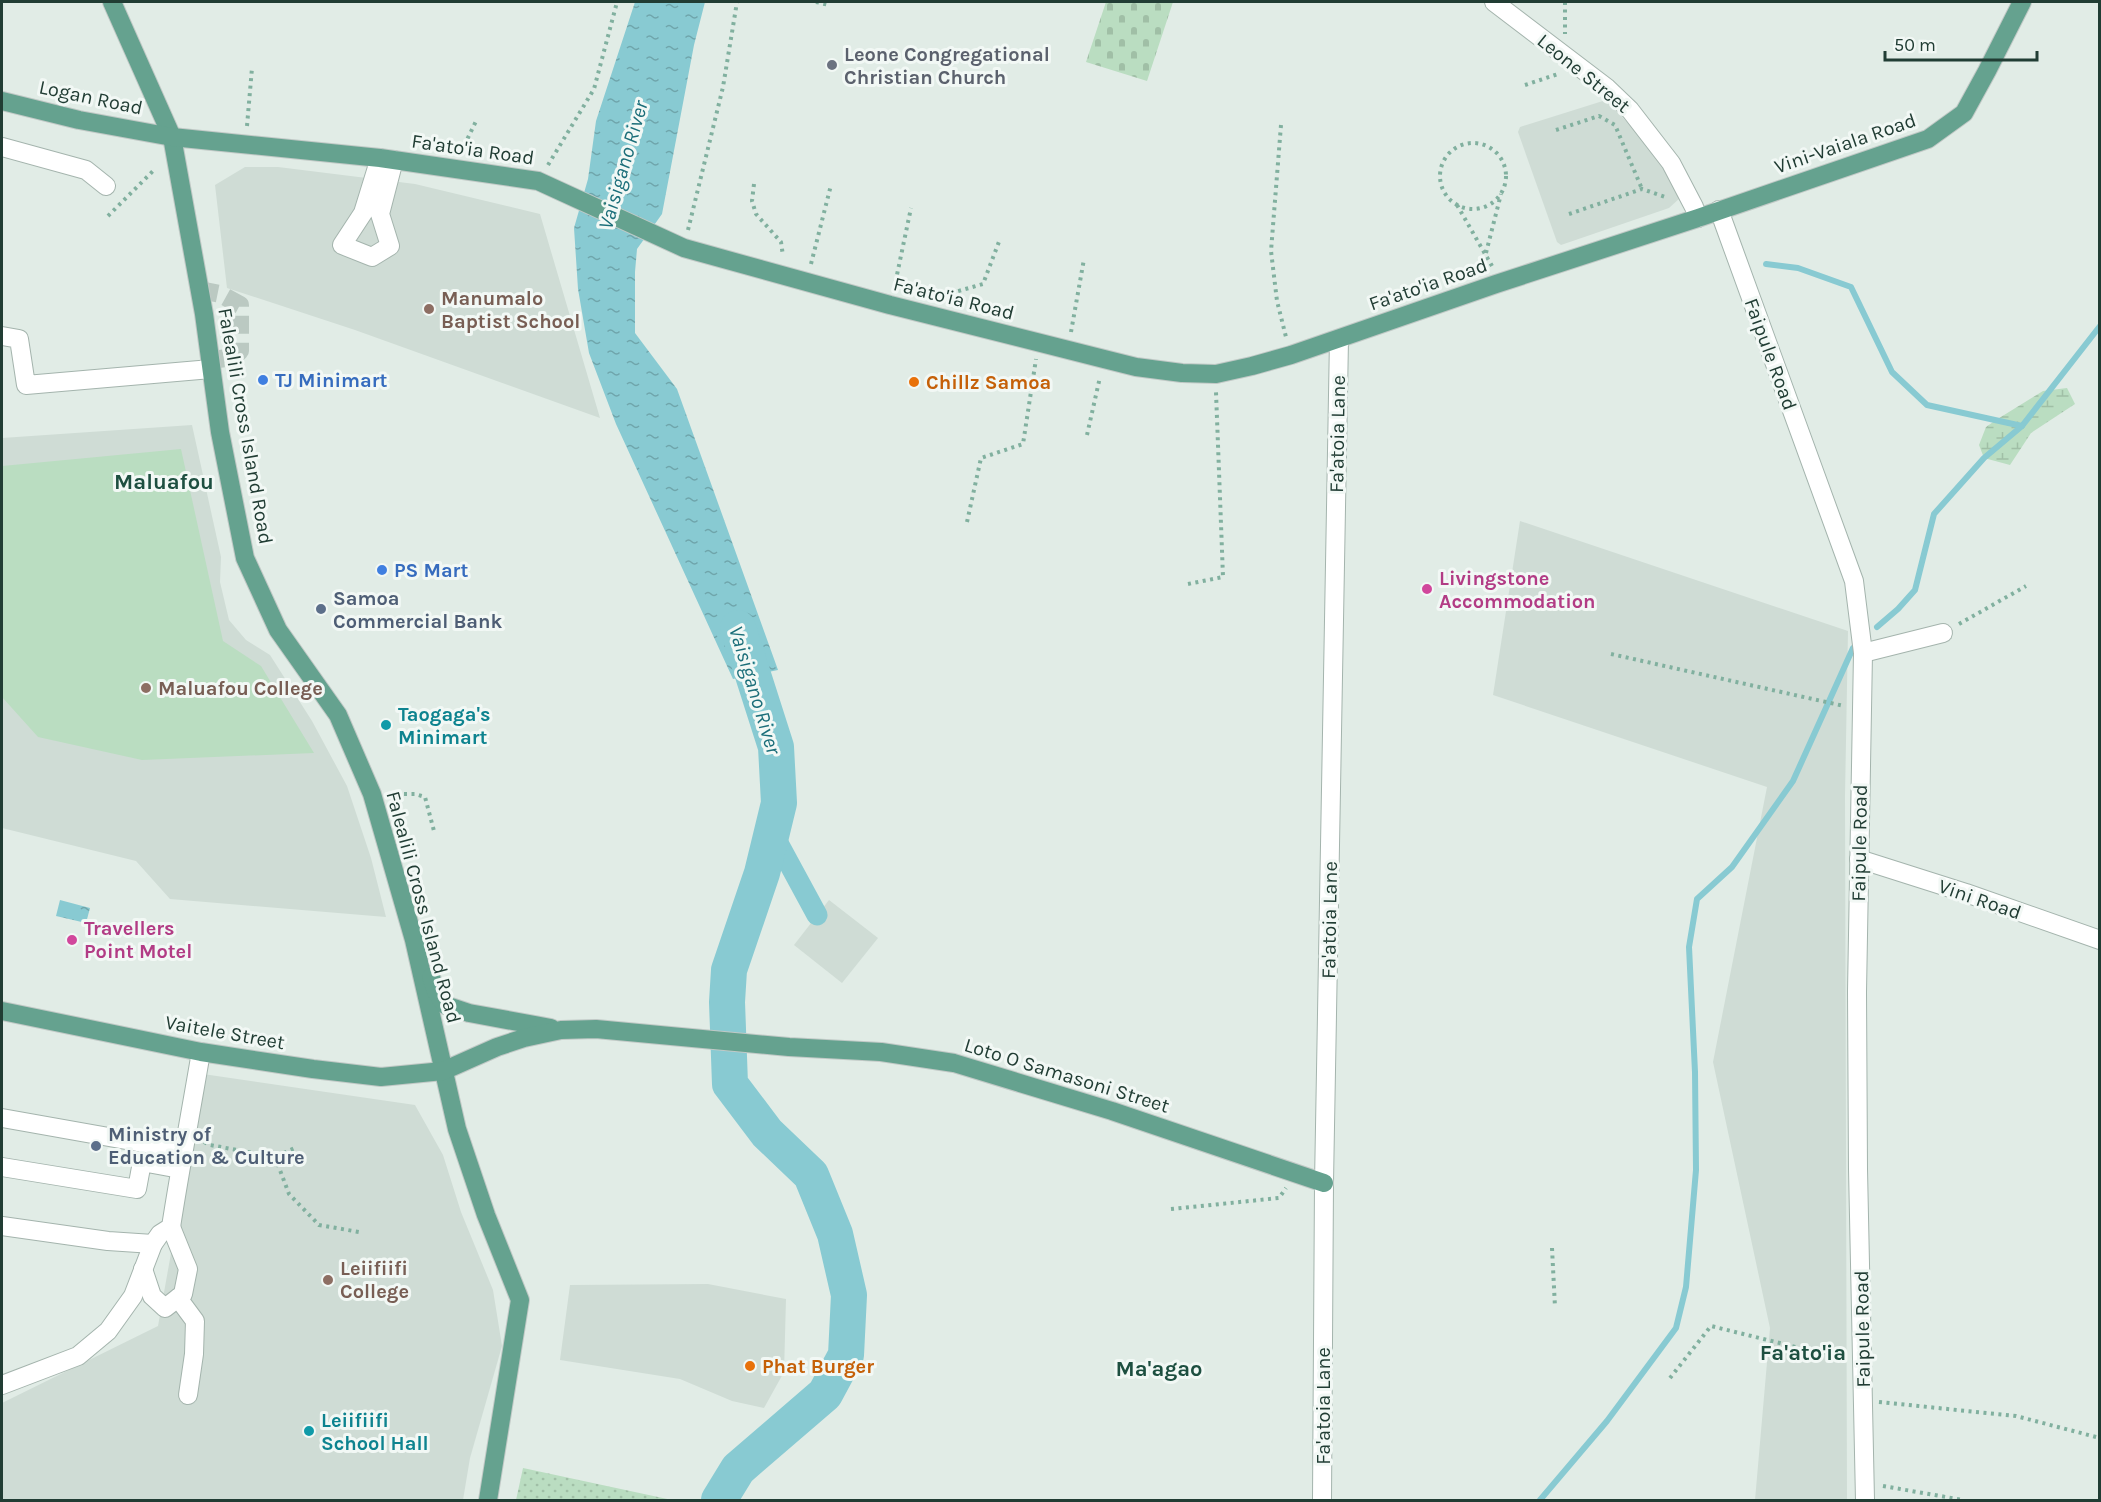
<svg xmlns="http://www.w3.org/2000/svg" width="2101" height="1502" font-family="Karla,sans-serif">
  <style>
    .built { fill: #cfdcd5 }
    .grass { fill: url(#grass-dots) }
    .wetland { fill: url(#wetland-marsh) }
    .cemetery { fill: url(#cemetery-stones) }
    .garden { fill: #baddc1 }
    .water { fill: url(#water-ripples) }
    .lines { fill: none; stroke-linecap: round; stroke-linejoin: round }
    .stream { stroke: #88cad2; stroke-width: 6 }
    .canal { stroke: #88cad2; stroke-width: 21 }
    .river { stroke: #88cad2; stroke-width: 36 }
    .minor-tunnel { stroke: #bbc9c2; stroke-width: 18; stroke-dasharray: 18 9; stroke-linecap: butt }
    .minor-casing { stroke: #a4b4ad; stroke-width: 20 }
    .major-casing { stroke: #c1c9c6; stroke-width: 20 }
    .path { stroke: #81b09f; stroke-width: 4; stroke-dasharray: 3 4.5; stroke-linecap: butt }
    .minor { stroke: #fff; stroke-width: 18 }
    .major { stroke: #65a28f; stroke-width: 18 }
    .worship-dot { fill: #6b7280; stroke: #f2f8f5; stroke-width: 2 }
    .education-dot { fill: #8d6e63; stroke: #f2f8f5; stroke-width: 2 }
    .shop-dot { fill: #3f7fe0; stroke: #f2f8f5; stroke-width: 2 }
    .food-dot { fill: #e8710a; stroke: #f2f8f5; stroke-width: 2 }
    .hotel-dot { fill: #d1479c; stroke: #f2f8f5; stroke-width: 2 }
    .service-dot { fill: #5c6f8a; stroke: #f2f8f5; stroke-width: 2 }
    .culture-dot { fill: #0f9aa8; stroke: #f2f8f5; stroke-width: 2 }
    .labels { text-anchor: middle; stroke-width: 6; stroke-linejoin: round; paint-order: stroke }
    .worship-label { font-size: 20px; font-weight: bold; fill: #5b616d; stroke: #f2f8f5; text-anchor: start }
    .street-label { font-size: 20px; fill: #213d34; stroke: #f2f8f5 }
    .education-label { font-size: 20px; font-weight: bold; fill: #785e54; stroke: #f2f8f5; text-anchor: start }
    .shop-label { font-size: 20px; font-weight: bold; fill: #366cbe; stroke: #f2f8f5; text-anchor: start }
    .food-label { font-size: 20px; font-weight: bold; fill: #c56008; stroke: #f2f8f5; text-anchor: start }
    .hotel-label { font-size: 20px; font-weight: bold; fill: #b23c85; stroke: #f2f8f5; text-anchor: start }
    .service-label { font-size: 20px; font-weight: bold; fill: #4e5e75; stroke: #f2f8f5; text-anchor: start }
    .culture-label { font-size: 20px; font-weight: bold; fill: #0d838f; stroke: #f2f8f5; text-anchor: start }
    .water-label { font-size: 21px; font-style: italic; fill: #1b6e79; stroke: #f2f8f5 }
    .quarter-label { font-size: 22px; font-weight: bold; fill: #1d4f40; stroke: #f2f8f5 }
  </style>
  <defs>
    <pattern id="grass-dots" width="8" height="8" patternUnits="userSpaceOnUse" patternTransform="scale(1.5)"><rect width="8" height="8" fill="#baddc1"/><path d="M2 2h.1M6 6h.1" fill="none" stroke="#a0bfa6" stroke-width="1.8" stroke-linecap="round"/></pattern>
    <pattern id="wetland-marsh" width="20" height="14" patternUnits="userSpaceOnUse" patternTransform="scale(1.5)"><rect width="20" height="14" fill="#baddc1"/><path d="M1 5h8M5 5V1M11 12h8M15 12V8" fill="none" stroke="#a0bfa6"/></pattern>
    <pattern id="cemetery-stones" width="16" height="16" patternUnits="userSpaceOnUse" patternTransform="scale(1.5)"><rect width="16" height="16" fill="#baddc1"/><path d="M2 7V4a2 2 0 0 1 4 0v3zM10 15v-3a2 2 0 0 1 4 0v3z" fill="#a0bfa6"/></pattern>
    <pattern id="water-ripples" width="26" height="14" patternUnits="userSpaceOnUse" patternTransform="scale(1.5)"><rect width="26" height="14" fill="#88cad2"/><path d="M2 4q2-2 4 0t4 0M15 11q2-2 4 0t4 0" fill="none" stroke="#6fa5ab"/></pattern>
  </defs>
  <rect width="100%" height="100%" fill="#e1ece6"/>
  <g class="built">
    <polygon points="1606,100 1643,139 1668,174 1680,198 1669,208 1561,245 1557,242 1518,132 1520,127"/>
    <polygon points="245,167 278,167 415,184 540,214 600,418 355,330 227,288 215,185"/>
    <polygon points="192,425 221,557 220,582 229,620 246,640 270,655 312,721 347,786 371,858 386,917 170,899 136,861 2,828 2,438"/>
    <polygon points="1520,521 1848,631 1845,796 1847,1500 1755,1500 1770,1328 1713,1062 1767,787 1493,695"/>
    <polygon points="829,900 878,938 842,983 794,945"/>
    <polygon points="203,1074 415,1105 443,1155 461,1212 493,1290 502,1346 470,1458 463,1500 2,1500 2,1403 158,1326"/>
    <polygon points="708,1284 786,1299 784,1372 764,1408 732,1401 680,1379 560,1360 570,1285"/>
  </g>
  <polygon class="grass" points="523,1468 672,1500 516,1500"/>
  <polygon class="wetland" points="2067,388 2075,404 2031,433 2010,465 1984,458 1979,445 1986,427 1996,420 2043,391"/>
  <polygon class="cemetery" points="1106,2 1173,2 1147,81 1086,62"/>
  <polygon class="garden" points="181,449 223,641 261,666 314,753 142,760 38,737 2,697 2,466"/>
  <g class="water">
    <polygon points="635,2 705,2 694,45 662,214 637,249 635,272 635,333 677,389 778,670 733,679 616,424 589,353 578,289 574,228 588,179 596,121"/>
    <polygon points="60,900 90,908 86,923 56,916"/>
  </g>
  <g class="lines">
    <g class="stream">
      <polyline points="1766,264 1798,268 1851,287 1892,372 1927,405 2022,426 2100,326"/>
      <polyline points="1877,627 1898,609 1915,590 1934,514 1984,458 2022,426"/>
      <polyline points="1540,1500 1607,1421 1676,1328 1686,1287 1696,1170 1695,1072 1689,947 1697,899 1732,867 1793,781 1853,648"/>
    </g>
    <polyline class="canal" points="772,832 817,915"/>
    <polyline class="river" points="719,1500 738,1469 825,1394 846,1355 849,1295 835,1234 811,1175 767,1133 730,1084 727,1002 729,970 762,873 779,803 776,747 738,628"/>
    <polyline class="minor-tunnel" points="200,290 220,294 240,305 240,351 234,357 211,360"/>
    <defs>
      <g id="minor">
        <polyline points="1494,2 1607,88 1630,110 1671,163 1694,207 1698,218"/>
        <polyline points="2,147 86,170 106,186"/>
        <polyline points="380,158 363,213 342,245 372,257 390,246 380,214 394,160"/>
        <polyline points="1719,210 1854,581 1863,653 1857,992 1858,1169 1865,1500"/>
        <polyline points="2,336 19,339 26,385 211,369"/>
        <polyline points="1863,653 1943,633"/>
        <polyline points="1859,859 1966,893 2100,940"/>
        <polyline points="2,1118 182,1150"/>
        <polyline points="2,1167 137,1189 142,1162 180,1169"/>
        <polyline points="2,1226 108,1241 153,1244"/>
        <polyline points="143,1269 152,1296 165,1308 183,1294 188,1269 171,1227"/>
        <polyline points="178,1298 195,1321 194,1354 188,1395"/>
        <path d="M2 1385 78 1356 108 1331 133 1296 153 1244 160 1234 171 1227C180 1169 191 1111 201 1052"/>
        <polyline points="1322,1500 1324,1183 1339,339"/>
      </g>
      <g id="major">
        <polyline points="112,2 172,137 204,314 220,432 245,558 278,630 338,715 372,794 414,940 457,1129 486,1215 520,1300 488,1500"/>
        <polyline points="2,101 79,120 172,137 380,158 538,181 684,248 890,305 1104,359 1136,367 1182,373 1216,374 1252,366 1291,355 1496,284 1698,218 1928,139 1964,113 1987,71 2022,2"/>
        <polyline points="431,977 436,992 445,1005 469,1013 551,1028"/>
        <polyline points="2,1011 201,1052 313,1069 381,1077 443,1071 497,1047 524,1038 561,1030 596,1029 789,1047 881,1052 954,1063 1112,1111 1324,1183"/>
      </g>
    </defs>
    <use href="#minor" class="minor-casing"/>
    <use href="#major" class="major-casing"/>
    <g class="path">
      <polyline points="816,2 829,5"/>
      <polyline points="1565,2 1565,34"/>
      <polyline points="1525,85 1558,74"/>
      <polyline points="1281,125 1271,251 1277,301 1286,337"/>
      <polyline points="247,126 252,68"/>
      <polyline points="1556,130 1599,116 1615,125 1642,189"/>
      <circle cx="1473" cy="176" r="33"/>
      <polyline points="461,152 477,119"/>
      <polyline points="548,165 594,89 617,2"/>
      <polyline points="754,184 752,201 756,214 781,242 783,256"/>
      <polyline points="1457,205 1492,266"/>
      <polyline points="1569,214 1642,189 1668,198"/>
      <polyline points="108,216 154,170"/>
      <polyline points="688,230 723,87 737,2"/>
      <polyline points="1486,253 1501,194"/>
      <polyline points="811,264 831,185"/>
      <polyline points="894,289 911,208"/>
      <polyline points="951,303 955,292 983,284 1000,239"/>
      <polyline points="1071,332 1084,259"/>
      <polyline points="1087,435 1100,377"/>
      <polyline points="967,522 981,458 1023,444 1036,359"/>
      <polyline points="1188,584 1223,577 1216,392"/>
      <polyline points="1959,624 2026,586"/>
      <polyline points="1611,654 1844,706"/>
      <polyline points="389,794 415,794 425,797 434,831"/>
      <polyline points="204,1142 210,1145 275,1157 297,1147"/>
      <polyline points="275,1157 289,1194 319,1225 359,1232"/>
      <polyline points="1171,1209 1279,1198 1286,1188"/>
      <polyline points="1552,1248 1555,1307"/>
      <polyline points="1670,1378 1711,1326 1844,1359"/>
      <polyline points="1879,1402 2016,1416 2100,1438"/>
      <polyline points="1883,1486 1963,1500"/>
    </g>
    <use href="#minor" class="minor"/>
    <use href="#major" class="major"/>
  </g>
  <circle class="worship-dot" cx="832" cy="65" r="6"/>
  <g class="education-dot">
    <circle cx="429" cy="309" r="6"/>
    <circle cx="146" cy="688" r="6"/>
    <circle cx="328" cy="1280" r="6"/>
  </g>
  <g class="shop-dot">
    <circle cx="263" cy="380" r="6"/>
    <circle cx="382" cy="570" r="6"/>
  </g>
  <g class="food-dot">
    <circle cx="914" cy="382" r="6"/>
    <circle cx="750" cy="1366" r="6"/>
  </g>
  <g class="hotel-dot">
    <circle cx="1427" cy="589" r="6"/>
    <circle cx="72" cy="940" r="6"/>
  </g>
  <g class="service-dot">
    <circle cx="321" cy="609" r="6"/>
    <circle cx="96" cy="1146" r="6"/>
  </g>
  <g class="culture-dot">
    <circle cx="386" cy="725" r="6"/>
    <circle cx="309" cy="1431" r="6"/>
  </g>
  <g class="labels">
    <g class="worship-label">
      <text x="844" y="61">Leone Congregational<tspan x="844" dy="23">Christian Church</tspan></text>
    </g>
    <g class="street-label">
      <text transform="translate(1584 73) rotate(39)" y="7">Leone Street</text>
      <text transform="translate(91 97) rotate(12)" y="7">Logan Road</text>
      <text transform="translate(1845 143) rotate(-19)" y="7">Vini-Vaiala Road</text>
      <text transform="translate(473 149) rotate(8)" y="7">Fa'ato'ia Road</text>
      <text transform="translate(1428 284) rotate(-19)" y="7">Fa'ato'ia Road</text>
      <text transform="translate(954 298) rotate(14)" y="7">Fa'ato'ia Road</text>
      <text transform="translate(1771 354) rotate(70)" y="7">Faipule Road</text>
      <text transform="translate(246 426) rotate(80)" y="7">Falealili Cross Island Road</text>
      <text transform="translate(1337 434) rotate(-89)" y="7">Fa'atoia Lane</text>
      <text transform="translate(1859 843) rotate(-89)" y="7">Faipule Road</text>
      <text transform="translate(1980 899) rotate(19)" y="7">Vini Road</text>
      <text transform="translate(424 907) rotate(75)" y="7">Falealili Cross Island Road</text>
      <text transform="translate(1329 920) rotate(-89)" y="7">Fa'atoia Lane</text>
      <text transform="translate(225 1032) rotate(10)" y="7">Vaitele Street</text>
      <text transform="translate(1067 1075) rotate(17)" y="7">Loto O Samasoni Street</text>
      <text transform="translate(1862 1329) rotate(-91)" y="7">Faipule Road</text>
      <text transform="translate(1323 1406) rotate(-90)" y="7">Fa'atoia Lane</text>
    </g>
    <g class="education-label">
      <text x="441" y="305">Manumalo<tspan x="441" dy="23">Baptist School</tspan></text>
      <text x="158" y="695">Maluafou College</text>
      <text x="340" y="1275">Leiifiifi<tspan x="340" dy="23">College</tspan></text>
    </g>
    <g class="shop-label">
      <text x="275" y="387">TJ Minimart</text>
      <text x="394" y="577">PS Mart</text>
    </g>
    <g class="food-label">
      <text x="926" y="389">Chillz Samoa</text>
      <text x="762" y="1373">Phat Burger</text>
    </g>
    <g class="hotel-label">
      <text x="1439" y="585">Livingstone<tspan x="1439" dy="23">Accommodation</tspan></text>
      <text x="84" y="935">Travellers<tspan x="84" dy="23">Point Motel</tspan></text>
    </g>
    <g class="service-label">
      <text x="333" y="605">Samoa<tspan x="333" dy="23">Commercial Bank</tspan></text>
      <text x="108" y="1141">Ministry of<tspan x="108" dy="23">Education &amp; Culture</tspan></text>
    </g>
    <g class="culture-label">
      <text x="398" y="721">Taogaga's<tspan x="398" dy="23">Minimart</tspan></text>
      <text x="321" y="1427">Leiifiifi<tspan x="321" dy="23">School Hall</tspan></text>
    </g>
    <g class="water-label">
      <text transform="translate(623 165) rotate(-74)" y="7">Vaisigano River</text>
      <text transform="translate(755 690) rotate(73)" y="7">Vaisigano River</text>
    </g>
    <g class="quarter-label">
      <text x="164" y="489">Maluafou</text>
      <text x="1803" y="1360">Fa'ato'ia</text>
      <text x="1159" y="1376">Ma'agao</text>
    </g>
  </g>
  <rect width="2101" height="1502" fill="none" stroke="#213d34" stroke-width="6"/>
  <path d="M1885 51v9h152v-9" fill="none" stroke="#213d34" stroke-width="3"/>
  <text x="1894" y="51" font-size="18" fill="#213d34" stroke="#f2f8f5" stroke-width="4.5" paint-order="stroke">50 m</text>
</svg>
